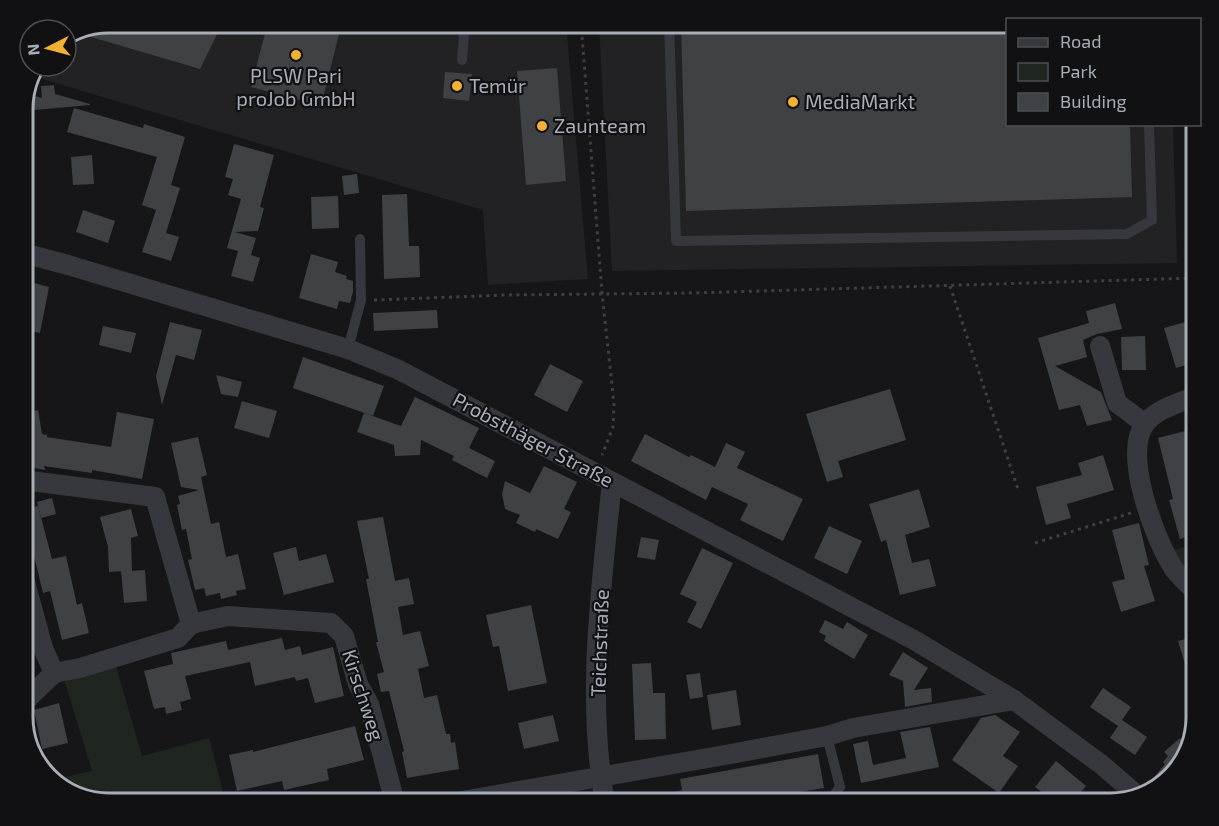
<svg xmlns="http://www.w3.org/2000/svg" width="1219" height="826" font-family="'Exo 2',sans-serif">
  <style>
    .built { fill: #222225 }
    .green { fill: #1e261f }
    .building { fill: #404145 }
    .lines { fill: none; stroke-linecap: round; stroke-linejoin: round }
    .path { stroke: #3d3f44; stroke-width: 3; stroke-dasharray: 3 4.5; stroke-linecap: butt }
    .lane { stroke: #37383d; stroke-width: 10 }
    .street { stroke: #37383d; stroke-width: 20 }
    .poi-dot { fill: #f2b134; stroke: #111113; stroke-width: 2 }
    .labels { text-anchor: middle; stroke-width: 4.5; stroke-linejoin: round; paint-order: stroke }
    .poi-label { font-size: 20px; fill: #a8adb8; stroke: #111113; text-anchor: start }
    .street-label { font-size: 20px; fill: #a8adb8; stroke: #111113 }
    .rim { fill: none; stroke: #a8adb8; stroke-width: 3 }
  </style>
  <rect width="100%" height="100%" fill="#161618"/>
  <g class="built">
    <polygon points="109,23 566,23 588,279 488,285 483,210 35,77 40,66 66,66 66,40"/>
    <polygon points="599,23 1007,23 1008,124 1173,125 1177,263 612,271"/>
  </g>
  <g class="green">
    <polygon points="1196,543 1196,580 1184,569 1172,551"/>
    <path d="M116 666 142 756 209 738 226 803C181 803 83 813 52 780L92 771 64 679Z"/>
  </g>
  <g class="building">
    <polygon points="109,22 223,22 200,69 81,34"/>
    <polygon points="268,22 342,22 321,106 251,87"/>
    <polygon points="681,22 1008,22 1008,124 1130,124 1132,197 686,211"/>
    <polygon points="557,68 566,181 526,185 517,71"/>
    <polygon points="445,72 472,74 469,101 443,98"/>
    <polygon points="54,85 55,94 90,104 90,105 23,111 23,104 27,94 42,98 41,86"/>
    <polygon points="74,108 143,128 144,124 185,137 171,185 180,188 166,233 179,237 171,261 142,252 156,210 142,205 157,157 67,132"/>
    <polygon points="234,144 274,155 260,207 264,208 258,231 235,232 256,238 251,255 260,258 253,282 231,276 238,251 227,248 241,199 228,195 233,179 225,177"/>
    <polygon points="92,155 94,184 73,185 71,157"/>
    <polygon points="357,174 359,193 344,195 342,176"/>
    <polygon points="407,194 409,246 419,246 420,277 384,279 382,195"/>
    <polygon points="338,196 339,228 312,229 311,197"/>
    <polygon points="83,210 115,221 108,243 76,232"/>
    <polygon points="311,254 338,262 335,272 347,276 346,279 353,281 353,292 350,303 339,301 337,309 299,298"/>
    <polygon points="23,280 49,287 40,333 23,330"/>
    <polygon points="1115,303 1122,329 1097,334 1083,340 1087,357 1055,366 1101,392 1112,420 1087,426 1080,405 1059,410 1038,338 1089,323 1086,311"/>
    <polygon points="437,310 438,328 374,331 373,313"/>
    <polygon points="1189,321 1196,346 1196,362 1176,368 1164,328"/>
    <polygon points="170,322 202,330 194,360 176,355 162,405 156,376"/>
    <polygon points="103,326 136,333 131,353 99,345"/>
    <polygon points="1145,336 1146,370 1122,370 1121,337"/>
    <polygon points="303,357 384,386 373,416 293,388"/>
    <polygon points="550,364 583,381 567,412 534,395"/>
    <polygon points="216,375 242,382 238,397 221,394"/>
    <polygon points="890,389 906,440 838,461 843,477 827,482 806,414"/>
    <polygon points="415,397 479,428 469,448 495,461 487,478 452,460 454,456 421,440 420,455 395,456 394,445 357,432 364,413 401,426"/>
    <polygon points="242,401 277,411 269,438 234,428"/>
    <polygon points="38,410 42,434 47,435 47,437 111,447 117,412 154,419 142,479 92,470 92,473 44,466 45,470 23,466 23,413"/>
    <polygon points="1185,431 1194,465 1186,466 1196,504 1196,534 1180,539 1169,500 1173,499 1158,438"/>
    <polygon points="645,434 689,457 691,455 715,467 726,443 745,452 737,468 803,499 783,541 740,520 748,504 712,487 706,500 631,461"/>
    <polygon points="198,437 207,475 201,477 211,524 219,522 226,557 238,554 246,589 236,591 237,595 221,599 220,593 206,596 204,588 195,590 188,560 192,559 186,529 182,530 177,505 180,504 178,496 199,490 181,487 171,443"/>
    <polygon points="1103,455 1114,490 1067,504 1071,518 1046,525 1036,487 1082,475 1078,463"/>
    <polygon points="544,466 577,482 564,509 571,512 558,539 536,529 535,532 516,523 520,515 505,509 502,494 505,481 530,493"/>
    <polygon points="919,489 930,527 905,535 912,563 929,559 936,586 900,595 886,540 881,542 869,504"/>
    <polygon points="52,498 56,514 41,518 37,502"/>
    <polygon points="38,506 52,559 66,556 77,605 82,603 89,633 62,640 50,591 43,593 23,510"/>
    <polygon points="131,509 138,536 131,538 132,571 145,570 147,601 124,603 121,571 126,571 109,572 108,547 100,517"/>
    <polygon points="383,517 395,581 409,578 414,604 398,607 403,635 420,631 429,666 418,669 424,698 437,695 446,734 450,734 451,743 455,742 459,769 407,778 402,752 404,751 389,691 381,692 377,674 384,672 376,642 378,642 366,579 369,579 357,521"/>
    <polygon points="1139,523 1149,565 1144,566 1155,601 1121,612 1112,582 1125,579 1112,530"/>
    <polygon points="829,526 862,541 847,574 814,558"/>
    <polygon points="641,537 659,540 655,560 637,557"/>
    <polygon points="296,547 299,561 326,554 334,582 284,595 273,553"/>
    <polygon points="702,548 733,563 701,629 687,622 697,602 680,594"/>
    <polygon points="531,605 547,683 508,691 499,646 493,647 486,615"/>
    <polygon points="825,620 843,629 847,622 868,635 854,659 824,641 826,636 819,632"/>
    <polygon points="1196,636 1196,690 1193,690 1178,641"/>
    <polygon points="282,638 285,650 300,646 302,655 333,647 344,696 315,703 308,678 296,681 295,677 255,686 250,662 185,676 191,699 180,702 182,710 166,714 165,707 154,709 144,671 173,664 171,653 226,641 228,650"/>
    <polygon points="903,652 928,668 914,690 931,688 932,702 905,707 903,681 889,675"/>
    <polygon points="651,663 653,693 665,693 666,739 635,740 632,664"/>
    <polygon points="700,673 703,697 690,699 686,675"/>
    <polygon points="1103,688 1131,707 1122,720 1147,737 1135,755 1110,738 1118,726 1090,707"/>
    <polygon points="736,690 741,725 712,730 707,695"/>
    <polygon points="59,703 68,743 42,749 34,710"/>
    <polygon points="553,715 559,741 524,749 518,723"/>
    <polygon points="995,715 1020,732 1003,756 1018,766 999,793 952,760 981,718"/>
    <polygon points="355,726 364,760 327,769 329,780 284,790 282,781 237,791 229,755 253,750 253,752"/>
    <polygon points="930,727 939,767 861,783 853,744 868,741 873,765 906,758 900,732"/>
    <polygon points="1180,738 1188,746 1182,765 1151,792 1146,787 1165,764 1163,762 1168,756 1164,752"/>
    <polygon points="818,754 824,788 736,803 651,803 650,799 682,790 680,779"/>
    <polygon points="1056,761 1086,786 1072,803 1056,803 1035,787"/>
  </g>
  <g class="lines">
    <g class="path">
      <polyline points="581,22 602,293 614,404 613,427 602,455"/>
      <polyline points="1193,124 1196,203"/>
      <polyline points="950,286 1019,492"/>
      <polyline points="374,300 505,295 694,293 1196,278"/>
      <polyline points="1035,543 1131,513"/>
    </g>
    <g class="lane">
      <polyline points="669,22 676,241 1127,234 1152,220 1149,124"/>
      <polyline points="462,60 465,22"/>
      <polyline points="348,349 361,300 360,239"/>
      <polyline points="827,736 840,787 828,803"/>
    </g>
    <g class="street">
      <polyline points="23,253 68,265 348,349 397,369 914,640 1014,700 1102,765 1138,796"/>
      <polyline points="1100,346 1117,403 1145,424"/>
      <path d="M1196 396C1180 403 1155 409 1144 425 1123 456 1155 540 1174 569 1180 577 1189 585 1196 592"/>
      <polyline points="23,480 155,497 191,624"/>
      <polyline points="23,575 43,648 54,673 80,668 178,638 191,624 228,616 331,623 344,636 358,684 369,704 395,803"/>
      <polyline points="23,703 54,673"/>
      <polyline points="359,803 363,803"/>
      <polyline points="451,803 725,755 827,736 853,728 1014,700"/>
      <path d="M605 803C586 697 601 588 612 482"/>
    </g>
  </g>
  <g class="poi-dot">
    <circle cx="296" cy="55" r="6"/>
    <circle cx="457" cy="86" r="6"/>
    <circle cx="793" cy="102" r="6"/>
    <circle cx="542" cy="126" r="6"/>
  </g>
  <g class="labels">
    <g class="poi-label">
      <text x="296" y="83" text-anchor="middle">PLSW Pari<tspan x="296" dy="23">proJob GmbH</tspan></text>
      <text x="469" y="93">Temür</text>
      <text x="805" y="109">MediaMarkt</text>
      <text x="554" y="133">Zaunteam</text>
    </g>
    <g class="street-label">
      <text transform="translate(533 440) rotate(28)" y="7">Probsthäger Straße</text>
      <text transform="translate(600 643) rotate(-88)" y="7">Teichstraße</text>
      <text transform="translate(363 695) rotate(72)" y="7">Kirschweg</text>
    </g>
  </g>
  <path d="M0 0H1219V826H0ZM109 33H1110A76 76 0 0 1 1186 109V717A76 76 0 0 1 1110 793H109A76 76 0 0 1 33 717V109A76 76 0 0 1 109 33Z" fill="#111113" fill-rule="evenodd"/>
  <path class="rim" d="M109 33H1110A76 76 0 0 1 1186 109V717A76 76 0 0 1 1110 793H109A76 76 0 0 1 33 717V109A76 76 0 0 1 109 33Z"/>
  <rect x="1006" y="18" width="195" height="108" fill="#111113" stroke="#4d4f55" stroke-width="1.5"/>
  <rect x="1018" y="38" width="30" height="9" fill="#37383d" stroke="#4d4f55" stroke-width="1.5"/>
  <text x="1060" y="48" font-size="18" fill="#a8adb8">Road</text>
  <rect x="1018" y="63" width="30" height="18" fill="#1e261f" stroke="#4d4f55" stroke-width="1.5"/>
  <text x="1060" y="78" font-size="18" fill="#a8adb8">Park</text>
  <rect x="1018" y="93" width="30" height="18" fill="#404145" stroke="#4d4f55" stroke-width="1.5"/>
  <text x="1060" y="108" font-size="18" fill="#a8adb8">Building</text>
  <g transform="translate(48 48) rotate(264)"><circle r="28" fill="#111113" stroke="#4d4f55" stroke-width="1.5"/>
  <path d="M0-4.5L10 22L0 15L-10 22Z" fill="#f2b134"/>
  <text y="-9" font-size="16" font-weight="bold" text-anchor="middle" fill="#a8adb8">N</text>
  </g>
</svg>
